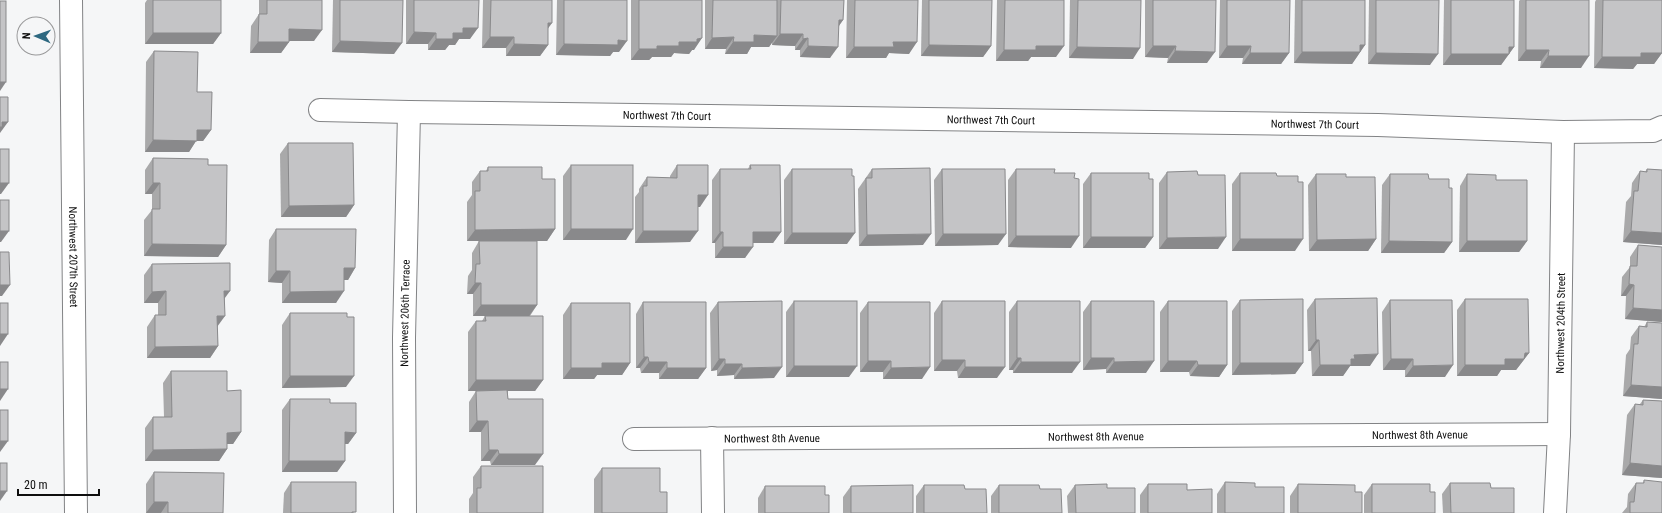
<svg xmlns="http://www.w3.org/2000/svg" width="1662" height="513" font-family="'Roboto Condensed',sans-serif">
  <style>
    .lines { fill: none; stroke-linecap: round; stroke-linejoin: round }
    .minor-casing { stroke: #828385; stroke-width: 24 }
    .minor { stroke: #fff; stroke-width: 22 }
    .wall { fill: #a9a9aa }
    .shaded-wall { fill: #89898b }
    .building { fill: #c4c4c6; stroke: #89898b }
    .labels { text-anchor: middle; stroke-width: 4; stroke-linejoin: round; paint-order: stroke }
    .street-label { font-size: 11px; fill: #0e0e0e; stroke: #f5f6f7 }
  </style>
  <rect width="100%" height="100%" fill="#f5f6f7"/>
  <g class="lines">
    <defs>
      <g id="minor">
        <path id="s1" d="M71 0 76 513"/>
        <path id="s2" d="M320 110 409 112 1378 125 1563 132 1653 131 1662 127"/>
        <polyline points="712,438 713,513"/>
        <path id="s3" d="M634 439 1559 434"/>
        <path id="s4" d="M405 513 404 338 409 112"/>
        <path id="s5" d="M1555 513 1559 434 1563 132"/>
      </g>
    </defs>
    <use href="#minor" class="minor-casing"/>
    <use href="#minor" class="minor"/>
  </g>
  <g class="wall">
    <polygon points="147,0 221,0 221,33 213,44 145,44 145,3"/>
    <polygon points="259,0 322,0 314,41 289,41 289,42 281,53 250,53 251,26 259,14"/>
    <polygon points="333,0 403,0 394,54 332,52"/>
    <polygon points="406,0 479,0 470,39 459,39 455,45 449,45 445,50 428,50 428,44 406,44"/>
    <polygon points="483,0 552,0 548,28 548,45 540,56 506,56 506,48 482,48"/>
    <polygon points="557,0 627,0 619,52 613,52 610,56 556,55"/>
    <polygon points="631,0 702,0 694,50 692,50 689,54 674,53 671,57 652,57 649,60 631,60"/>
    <polygon points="705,0 844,0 843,20 839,26 830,58 800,57 800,50 795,50 795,46 772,45 772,42 769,47 751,47 747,54 725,54 726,49 705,49"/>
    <polygon points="847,0 918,0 909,54 889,53 886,58 846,58"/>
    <polygon points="922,0 992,0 991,46 983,57 921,56"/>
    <polygon points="997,0 1064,0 1056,57 1031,57 1028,61 996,61"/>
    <polygon points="1070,0 1141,0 1133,59 1069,58"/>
    <polygon points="1145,0 1216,0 1207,63 1167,63 1168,58 1145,57"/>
    <polygon points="1220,0 1290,0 1289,53 1281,64 1242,64 1243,58 1219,58"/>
    <polygon points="1295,0 1365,0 1365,45 1352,64 1294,63"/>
    <polygon points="1369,0 1439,0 1430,65 1368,64"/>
    <polygon points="1444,0 1514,0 1514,47 1501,65 1443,65"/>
    <polygon points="1520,0 1589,0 1581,68 1540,68 1541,61 1518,61 1519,1"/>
    <polygon points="1596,0 1662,0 1662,53 1654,64 1637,64 1633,69 1594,68 1595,2"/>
    <polygon points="154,51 197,92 211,130 203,141 196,141 189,152 145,152 146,62"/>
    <polygon points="288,143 354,205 346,217 281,217 280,154"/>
    <polygon points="153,158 208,165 226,245 218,257 144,256 144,220 152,210 152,194 145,194 145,170"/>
    <polygon points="571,165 626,240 563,240 563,176"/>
    <polygon points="677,165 700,207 698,207 690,242 635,243 635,197 639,192 639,189 647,177 670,178 670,176"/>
    <polygon points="750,165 781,232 773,243 753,243 745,258 715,258 715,243 712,243 712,180 720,169 748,169"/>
    <polygon points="488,167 542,179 555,229 547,241 467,241 467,202 472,195 472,182 480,171 486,171"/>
    <polygon points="792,169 852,176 847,244 784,244 784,180"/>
    <polygon points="872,169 923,245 859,246 858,189"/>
    <polygon points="942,169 998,245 935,246 934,180"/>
    <polygon points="1016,169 1054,173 1071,248 1008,247 1008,180"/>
    <polygon points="1647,169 1662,170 1662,245 1623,242 1626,202 1631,196 1632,183 1640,171 1645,172"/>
    <polygon points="1167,172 1198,175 1218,249 1159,249 1159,183"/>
    <polygon points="1091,173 1153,237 1145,248 1083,248 1083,184"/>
    <polygon points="1240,173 1277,176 1295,251 1232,251 1232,184"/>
    <polygon points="1316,174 1346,177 1376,239 1368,251 1309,251 1308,185"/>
    <polygon points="1390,174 1429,179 1452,242 1444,253 1381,253 1382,185"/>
    <polygon points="1467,174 1527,241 1519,252 1459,252 1460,186"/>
    <polygon points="276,229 355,268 348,280 344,280 336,303 282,303 282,283 268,282 269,240"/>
    <polygon points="479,241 537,305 530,316 543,380 535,391 508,391 508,399 535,465 491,465 490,461 481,461 481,432 469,432 469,402 476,391 468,391 468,332 476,321 482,321 485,316 473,316 473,294 467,294 468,276 472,270 472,253"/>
    <polygon points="1638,245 1662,247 1662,322 1625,319 1626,296 1621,296 1622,277 1630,267 1630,257"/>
    <polygon points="152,264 225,299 217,327 218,346 210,358 147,358 147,327 155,315 158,315 158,303 144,303 144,275"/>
    <polygon points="1315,299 1370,366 1350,366 1343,376 1312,376 1311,351 1308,351 1307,310"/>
    <polygon points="1465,299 1529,353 1516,370 1501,370 1497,376 1457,376 1457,310"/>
    <polygon points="1240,300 1303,363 1295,374 1232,375 1232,311"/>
    <polygon points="1390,300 1445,377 1405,377 1405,370 1383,370 1382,312"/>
    <polygon points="794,301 849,377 786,377 786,312"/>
    <polygon points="942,301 997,378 958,378 957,371 934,371 934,313"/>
    <polygon points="1017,301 1072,373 1013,373 1013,370 1009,370 1009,312"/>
    <polygon points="1091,301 1146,373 1106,373 1106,369 1083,370 1083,312"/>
    <polygon points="1168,301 1227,365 1219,377 1190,376 1189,372 1160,372 1160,312"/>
    <polygon points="643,302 706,368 698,379 659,379 659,373 641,373 640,368 636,368 636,314"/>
    <polygon points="718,302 774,378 734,379 734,375 717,376 717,370 711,371 710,313"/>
    <polygon points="868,302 922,379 883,379 883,372 860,372 860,313"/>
    <polygon points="571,303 630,363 622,375 597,375 594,379 563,379 563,315"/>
    <polygon points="290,313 346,387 282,388 282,325"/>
    <polygon points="1647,322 1662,323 1662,399 1623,396 1626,355 1630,349 1631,337 1639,326 1644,327"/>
    <polygon points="171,371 227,391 241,432 233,444 227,444 227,449 219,461 145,461 145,428 153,417 164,417 163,383"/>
    <polygon points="290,399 330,403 356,433 348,444 345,444 345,461 337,472 282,472 282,410"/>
    <polygon points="1643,400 1662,401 1662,478 1622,475 1627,415 1635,404 1640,404"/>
    <polygon points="481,466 543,513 469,513 469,499 473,493 473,477"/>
    <polygon points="602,468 660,492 667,513 594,513 594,479"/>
    <polygon points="154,472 223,513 146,513 146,484"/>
    <polygon points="1644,480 1662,513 1622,513 1627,507 1628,494 1636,483 1643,483"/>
    <polygon points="291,482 355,513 283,513 284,493"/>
    <polygon points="1225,482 1255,487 1284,513 1217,513 1217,494"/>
    <polygon points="1450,483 1491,488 1514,513 1443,513 1442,494"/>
    <polygon points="1148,484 1187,490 1212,513 1140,513 1140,495"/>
    <polygon points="1298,484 1355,492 1362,513 1290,513 1290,496"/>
    <polygon points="1372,484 1430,492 1435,513 1364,513 1364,495"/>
    <polygon points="924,485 965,489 987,513 916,513 916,496"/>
    <polygon points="999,485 1040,489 1062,513 991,513 991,496"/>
    <polygon points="1075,485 1107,488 1135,513 1068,513 1067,496"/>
    <polygon points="765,486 825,495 829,513 758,513 758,498"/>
    <polygon points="851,486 913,513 843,513 843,497"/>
  </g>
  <g class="shaded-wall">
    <polygon points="839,20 843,20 835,31"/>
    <polygon points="548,23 552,23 544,34"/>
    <polygon points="463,28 478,28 470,39 459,39 455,45 449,45 445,50 428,50 436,39 453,33"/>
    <polygon points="289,29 322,30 314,41 281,41"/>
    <polygon points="414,32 436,33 428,44 406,44"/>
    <polygon points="153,33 221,33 213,44 145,44"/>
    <polygon points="780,34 803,34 795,46 772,45"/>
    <polygon points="754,35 777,36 769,47 751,47 747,54 725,54 733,42"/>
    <polygon points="490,37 514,37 506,48 482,48"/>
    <polygon points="734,37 726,49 705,49 712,38"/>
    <polygon points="702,38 694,50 692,50 689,54 674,53 671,57 652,57 649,60 631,60 639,49 697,39"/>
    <polygon points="808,38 800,50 795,50 803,39"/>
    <polygon points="618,40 627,41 619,52 613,52 610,56 556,55 564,44"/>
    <polygon points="340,41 402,43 394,54 332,52"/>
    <polygon points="258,42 289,42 281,53 250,53"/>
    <polygon points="893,42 917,42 909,54 889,53 886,58 846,58 854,47"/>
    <polygon points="514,44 548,45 540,56 506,56"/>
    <polygon points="929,45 991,46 983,57 921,56"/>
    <polygon points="1360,45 1365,45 1352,64 1294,63 1302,52"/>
    <polygon points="808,46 838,47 830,58 800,57"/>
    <polygon points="1036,46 1064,46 1056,57 1031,57 1028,61 996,61 1004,50"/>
    <polygon points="1153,46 1176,46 1168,58 1145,57"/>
    <polygon points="1227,46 1251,46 1243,58 1219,58"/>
    <polygon points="1662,46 1662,51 1660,53 1662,53 1654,64 1637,64 1633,69 1594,68 1602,57 1641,53"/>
    <polygon points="1077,47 1140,48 1133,59 1069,58"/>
    <polygon points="1509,47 1514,47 1501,65 1443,65 1451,54"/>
    <polygon points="1526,50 1549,50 1541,61 1518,61"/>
    <polygon points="1175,51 1215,52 1207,63 1167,63"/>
    <polygon points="1250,53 1289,53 1281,64 1242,64"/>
    <polygon points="1376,53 1438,54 1430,65 1368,64"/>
    <polygon points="1548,56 1589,56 1581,68 1540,68"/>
    <polygon points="0,82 6,82 0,91"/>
    <polygon points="2,122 8,122 0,133 0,125"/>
    <polygon points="197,130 211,130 203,141 196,141 189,152 145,152 153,140"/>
    <polygon points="0,183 9,183 1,194 0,194"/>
    <polygon points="153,183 160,183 152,194 145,194"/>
    <polygon points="698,195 708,195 700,207 690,207"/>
    <polygon points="354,205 346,217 281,217 289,206"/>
    <polygon points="555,229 547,241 467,241 475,230"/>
    <polygon points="571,229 633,229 626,240 563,240"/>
    <polygon points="0,231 9,231 1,242 0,242"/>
    <polygon points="643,231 698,231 690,242 635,243"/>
    <polygon points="1631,231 1662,233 1662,245 1623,242"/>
    <polygon points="720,232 723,232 715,243 712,243"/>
    <polygon points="753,232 781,232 773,243 745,243"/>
    <polygon points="792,233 855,233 847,244 784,244"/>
    <polygon points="931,234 923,245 859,246 867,235"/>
    <polygon points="943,234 1006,234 998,245 935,246"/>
    <polygon points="1016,236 1079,236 1071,248 1008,247"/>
    <polygon points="1091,237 1153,237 1145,248 1083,248"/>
    <polygon points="1226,237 1218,249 1159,249 1167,238"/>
    <polygon points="1240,239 1303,239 1295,251 1232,251"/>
    <polygon points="1376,239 1368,251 1309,251 1317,240"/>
    <polygon points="1389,241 1452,242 1444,253 1381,253"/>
    <polygon points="1467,241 1527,241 1519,252 1459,252"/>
    <polygon points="152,244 226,245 218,257 144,256"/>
    <polygon points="723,247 753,247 745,258 715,258"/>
    <polygon points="344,268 355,268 348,280 336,280"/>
    <polygon points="276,271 290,271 282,283 268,282"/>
    <polygon points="475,283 481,283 473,294 467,294"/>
    <polygon points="1629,284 1634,285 1626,296 1621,296"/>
    <polygon points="0,285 10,285 2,296 0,296"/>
    <polygon points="166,291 158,303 144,303 152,292"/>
    <polygon points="224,291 230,291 222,302"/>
    <polygon points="344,291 336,303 282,303 290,292"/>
    <polygon points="481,305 537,305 529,316 473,316"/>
    <polygon points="1633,308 1662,310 1662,322 1625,319"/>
    <polygon points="217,316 225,316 217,327"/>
    <polygon points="0,334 8,334 0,346"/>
    <polygon points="1316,340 1319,340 1311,351 1308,351"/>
    <polygon points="218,346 210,358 147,358 155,347"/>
    <polygon points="1525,353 1529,353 1516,370 1501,370 1497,376 1457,376 1465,365"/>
    <polygon points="1378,354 1370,366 1350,366 1343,376 1312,376 1320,365 1354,355"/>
    <polygon points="644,357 648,357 640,368 636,368"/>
    <polygon points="1017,358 1021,358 1013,370 1009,370"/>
    <polygon points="1091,358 1114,358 1106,369 1083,370"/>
    <polygon points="719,359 725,359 717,370 711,371"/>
    <polygon points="1391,359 1413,359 1405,370 1383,370"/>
    <polygon points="942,360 965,360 957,371 934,371"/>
    <polygon points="868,361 891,361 883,372 860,372"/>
    <polygon points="1154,361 1146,373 1106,373 1114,362"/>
    <polygon points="1168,361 1197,361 1189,372 1160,372"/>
    <polygon points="649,362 667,362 659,373 641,373"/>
    <polygon points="1021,362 1080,362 1072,373 1013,373"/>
    <polygon points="602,363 630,363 622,375 597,375 594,379 563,379 571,368"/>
    <polygon points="1240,363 1303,363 1295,374 1232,375"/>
    <polygon points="725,364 742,364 734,375 717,376"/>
    <polygon points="1198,365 1227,365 1219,377 1190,376"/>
    <polygon points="1453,365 1445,377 1405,377 1413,366"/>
    <polygon points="794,366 857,366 849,377 786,377"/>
    <polygon points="782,367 774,378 734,379 742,368"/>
    <polygon points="930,367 922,379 883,379 891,368"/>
    <polygon points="965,367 1005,367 997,378 958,378"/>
    <polygon points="667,368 706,368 698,379 659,379"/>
    <polygon points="290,376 354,376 346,387 282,388"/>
    <polygon points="476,380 543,380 535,391 468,391"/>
    <polygon points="1631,385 1662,387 1662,399 1623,396"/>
    <polygon points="0,389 8,389 0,401"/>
    <polygon points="477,421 488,421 481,432 469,432"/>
    <polygon points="241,432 233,444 219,444 227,433"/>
    <polygon points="345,432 356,433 348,444 337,444"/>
    <polygon points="0,441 8,441 0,452"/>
    <polygon points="227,449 219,461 145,461 153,450"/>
    <polygon points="489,450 498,450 490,461 481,461"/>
    <polygon points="499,454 543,454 535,465 491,465"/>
    <polygon points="289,461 345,461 337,472 282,472"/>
    <polygon points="1630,463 1662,466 1662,478 1622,475"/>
    <polygon points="0,491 7,491 0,501"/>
    <polygon points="154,502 168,502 161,513 146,513"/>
  </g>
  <g class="building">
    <rect x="153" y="0" width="68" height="33"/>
    <polygon points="267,0 322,0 322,30 289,29 289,42 258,42 259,14 267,14"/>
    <polygon points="340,0 403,0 402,43 340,41"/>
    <polygon points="414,0 479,0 478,28 463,28 463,33 453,33 453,39 436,39 436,33 414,32"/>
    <polygon points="491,0 552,0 552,23 548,23 548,45 514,44 514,37 490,37"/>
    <polygon points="564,0 627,0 627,41 618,40 618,45 564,44"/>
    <polygon points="639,0 702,0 702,38 697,39 697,42 679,42 679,46 657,46 657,49 639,49"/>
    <polygon points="713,0 777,0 777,36 754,35 754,42 733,42 734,37 712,38"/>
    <polygon points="781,0 844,0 843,20 839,20 838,47 808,46 808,38 803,39 803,34 780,34"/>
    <polygon points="855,0 918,0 917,42 893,42 894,47 854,47"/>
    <polygon points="929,0 992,0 991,46 929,45"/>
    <polygon points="1005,0 1064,0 1064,46 1036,46 1036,50 1004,50"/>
    <polygon points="1078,0 1141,0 1140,48 1077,47"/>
    <polygon points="1153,0 1216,0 1215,52 1175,51 1176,46 1153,46"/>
    <polygon points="1227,0 1290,0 1289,53 1250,53 1251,46 1227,46"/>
    <polygon points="1302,0 1365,0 1365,45 1360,45 1360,52 1302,52"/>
    <polygon points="1376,0 1439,0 1438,54 1376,53"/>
    <polygon points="1451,0 1514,0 1514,47 1509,47 1509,54 1451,54"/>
    <polygon points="1526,0 1589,0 1589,56 1548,56 1549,50 1526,50"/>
    <polygon points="1603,0 1662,0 1662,53 1641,53 1641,57 1602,57"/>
    <rect x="0" y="1" width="6" height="81"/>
    <polygon points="154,51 198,52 197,92 212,92 211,130 197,130 197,141 153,140"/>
    <polygon points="0,97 8,97 8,122 2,122 2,127 0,127"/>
    <polygon points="288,143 353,143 354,205 289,206"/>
    <rect x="0" y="149" width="9" height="34"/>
    <polygon points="153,158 208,159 208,165 227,165 226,245 152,244 152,209 160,209 160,183 153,183"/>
    <rect x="571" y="165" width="62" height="64"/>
    <polygon points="677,165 708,165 708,195 698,195 698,231 643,231 643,186 647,186 647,177 677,178"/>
    <polygon points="750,165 780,165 781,232 753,232 753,247 723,247 723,232 720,232 720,169 751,169"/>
    <polygon points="488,167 542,167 542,179 555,179 555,229 475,230 475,191 480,191 480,171 488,171"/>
    <polygon points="930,168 931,234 867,235 866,178 872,178 872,169"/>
    <polygon points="792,169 852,169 852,176 854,176 855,233 792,233"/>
    <polygon points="942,169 1005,169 1006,234 943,234"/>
    <polygon points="1016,169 1055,169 1054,173 1075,173 1074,178 1079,179 1079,236 1016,236"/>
    <polygon points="1647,169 1662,170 1662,233 1631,231 1634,191 1638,191 1640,171 1647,172"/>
    <polygon points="1197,171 1198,175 1225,175 1226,237 1167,238 1167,172"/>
    <polygon points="1091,173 1149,173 1149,179 1153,179 1153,237 1091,237"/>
    <polygon points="1240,173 1276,173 1277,176 1298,176 1298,182 1303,182 1303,239 1240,239"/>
    <polygon points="1316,174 1346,174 1346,177 1375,177 1376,239 1317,240"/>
    <polygon points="1390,174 1428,174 1429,179 1449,179 1449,188 1452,188 1452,242 1389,241"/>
    <polygon points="1467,174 1496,175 1496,180 1527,180 1527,241 1467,241"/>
    <rect x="0" y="200" width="9" height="31"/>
    <polygon points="276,229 356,229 355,268 344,268 344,291 290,292 290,271 276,271"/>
    <polygon points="479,241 537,241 537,305 481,305 481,283 475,283 476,264 480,264"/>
    <polygon points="1638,245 1662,247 1662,310 1633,308 1634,285 1629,284 1630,266 1637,266"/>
    <polygon points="0,252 9,252 10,285 0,285"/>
    <polygon points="230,263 230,291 224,291 225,316 217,316 218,346 155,347 155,315 166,315 166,291 152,292 152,264"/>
    <polygon points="1377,298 1378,354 1354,355 1355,359 1351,359 1351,365 1320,365 1319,340 1316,340 1315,299"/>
    <polygon points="1303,299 1303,363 1240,363 1240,300"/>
    <polygon points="1465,299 1528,299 1529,353 1525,353 1524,359 1505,359 1505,365 1465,365"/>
    <polygon points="1390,300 1452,300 1453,365 1413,366 1413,359 1391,359"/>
    <polygon points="782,301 782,367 742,368 742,364 725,364 725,359 719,359 718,302"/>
    <rect x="794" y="301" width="63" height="65"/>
    <polygon points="942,301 1005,301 1005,367 965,367 965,360 942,360"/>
    <polygon points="1017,301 1080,301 1080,362 1021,362 1021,358 1017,358"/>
    <polygon points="1091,301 1154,301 1154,361 1114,362 1114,358 1091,358"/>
    <polygon points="1168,301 1227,301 1227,365 1198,365 1197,361 1168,361"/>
    <polygon points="643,302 706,302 706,368 667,368 667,362 649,362 648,357 644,357"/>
    <polygon points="868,302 930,302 930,367 891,368 891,361 868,361"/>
    <rect x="0" y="303" width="8" height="31"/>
    <polygon points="571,303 630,303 630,363 602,363 602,368 571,368"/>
    <polygon points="290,313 347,313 347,317 354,317 354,376 290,376"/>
    <polygon points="485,316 543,316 543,380 476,380 476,321 486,321"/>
    <polygon points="1647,322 1662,323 1662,387 1631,385 1634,344 1638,344 1639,326 1647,327"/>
    <rect x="0" y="362" width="8" height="27"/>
    <polygon points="171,371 227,371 227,391 241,390 241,432 227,433 227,449 153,450 153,417 172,417"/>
    <polygon points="507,390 508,399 543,399 543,454 499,454 498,450 489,450 488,421 477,421 476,391"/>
    <polygon points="290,399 330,399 330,403 356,403 356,433 345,432 345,461 289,461"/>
    <polygon points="1643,400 1662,401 1662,466 1630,463 1635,404 1643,405"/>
    <rect x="0" y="410" width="8" height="31"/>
    <rect x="0" y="463" width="7" height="28"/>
    <polygon points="481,466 543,466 543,513 477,513 477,488 481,488"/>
    <polygon points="602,468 660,468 660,492 667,492 667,513 602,513"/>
    <polygon points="154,472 224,473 223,513 168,513 168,502 154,502"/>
    <polygon points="1644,480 1662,482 1662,513 1630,513 1630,502 1634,502 1636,483 1644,483"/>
    <polygon points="291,482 356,482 356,512 352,512 352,513 291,513"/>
    <polygon points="1225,482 1255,483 1255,487 1284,487 1284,513 1225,513"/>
    <polygon points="1450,483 1490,483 1491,488 1514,488 1514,513 1451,513"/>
    <polygon points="1107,484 1107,488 1135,488 1135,513 1076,513 1075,485"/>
    <polygon points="1148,484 1187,484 1187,490 1212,489 1212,513 1148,513"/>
    <polygon points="1298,484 1355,485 1355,492 1362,492 1362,513 1298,513"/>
    <polygon points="1372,484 1430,484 1430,492 1435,492 1435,513 1372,513"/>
    <polygon points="913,485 913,513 851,513 851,486"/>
    <polygon points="924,485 964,485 965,489 986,489 987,513 924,513"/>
    <polygon points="999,485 1039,485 1040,489 1061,489 1062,513 999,513"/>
    <polygon points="765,486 825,486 825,495 829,495 829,513 765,513"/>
  </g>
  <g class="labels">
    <g class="street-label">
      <text dy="4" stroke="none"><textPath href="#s2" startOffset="347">Northwest 7th Court</textPath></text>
      <text dy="4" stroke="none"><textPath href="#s2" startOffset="671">Northwest 7th Court</textPath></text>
      <text dy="4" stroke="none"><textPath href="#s2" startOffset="995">Northwest 7th Court</textPath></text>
      <text dy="4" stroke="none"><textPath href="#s1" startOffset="257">Northwest 207th Street</textPath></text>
      <text dy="4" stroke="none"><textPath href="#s4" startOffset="200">Northwest 206th Terrace</textPath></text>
      <text dy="4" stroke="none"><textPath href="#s5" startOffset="190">Northwest 204th Street</textPath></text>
      <text dy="4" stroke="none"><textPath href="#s3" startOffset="786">Northwest 8th Avenue</textPath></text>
      <text dy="4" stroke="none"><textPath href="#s3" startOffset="462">Northwest 8th Avenue</textPath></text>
      <text dy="4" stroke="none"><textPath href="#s3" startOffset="138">Northwest 8th Avenue</textPath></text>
    </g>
  </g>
  <g transform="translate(36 36) rotate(272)"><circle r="19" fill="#f5f6f7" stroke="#99999a"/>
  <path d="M0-3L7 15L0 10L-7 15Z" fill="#2d6880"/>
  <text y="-6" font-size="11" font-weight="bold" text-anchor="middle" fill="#0e0e0e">N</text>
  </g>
  <path d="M18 489v6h81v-6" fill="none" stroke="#0e0e0e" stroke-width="2"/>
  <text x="24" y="489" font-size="12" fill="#0e0e0e" stroke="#f5f6f7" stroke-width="3" paint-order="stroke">20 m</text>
</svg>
